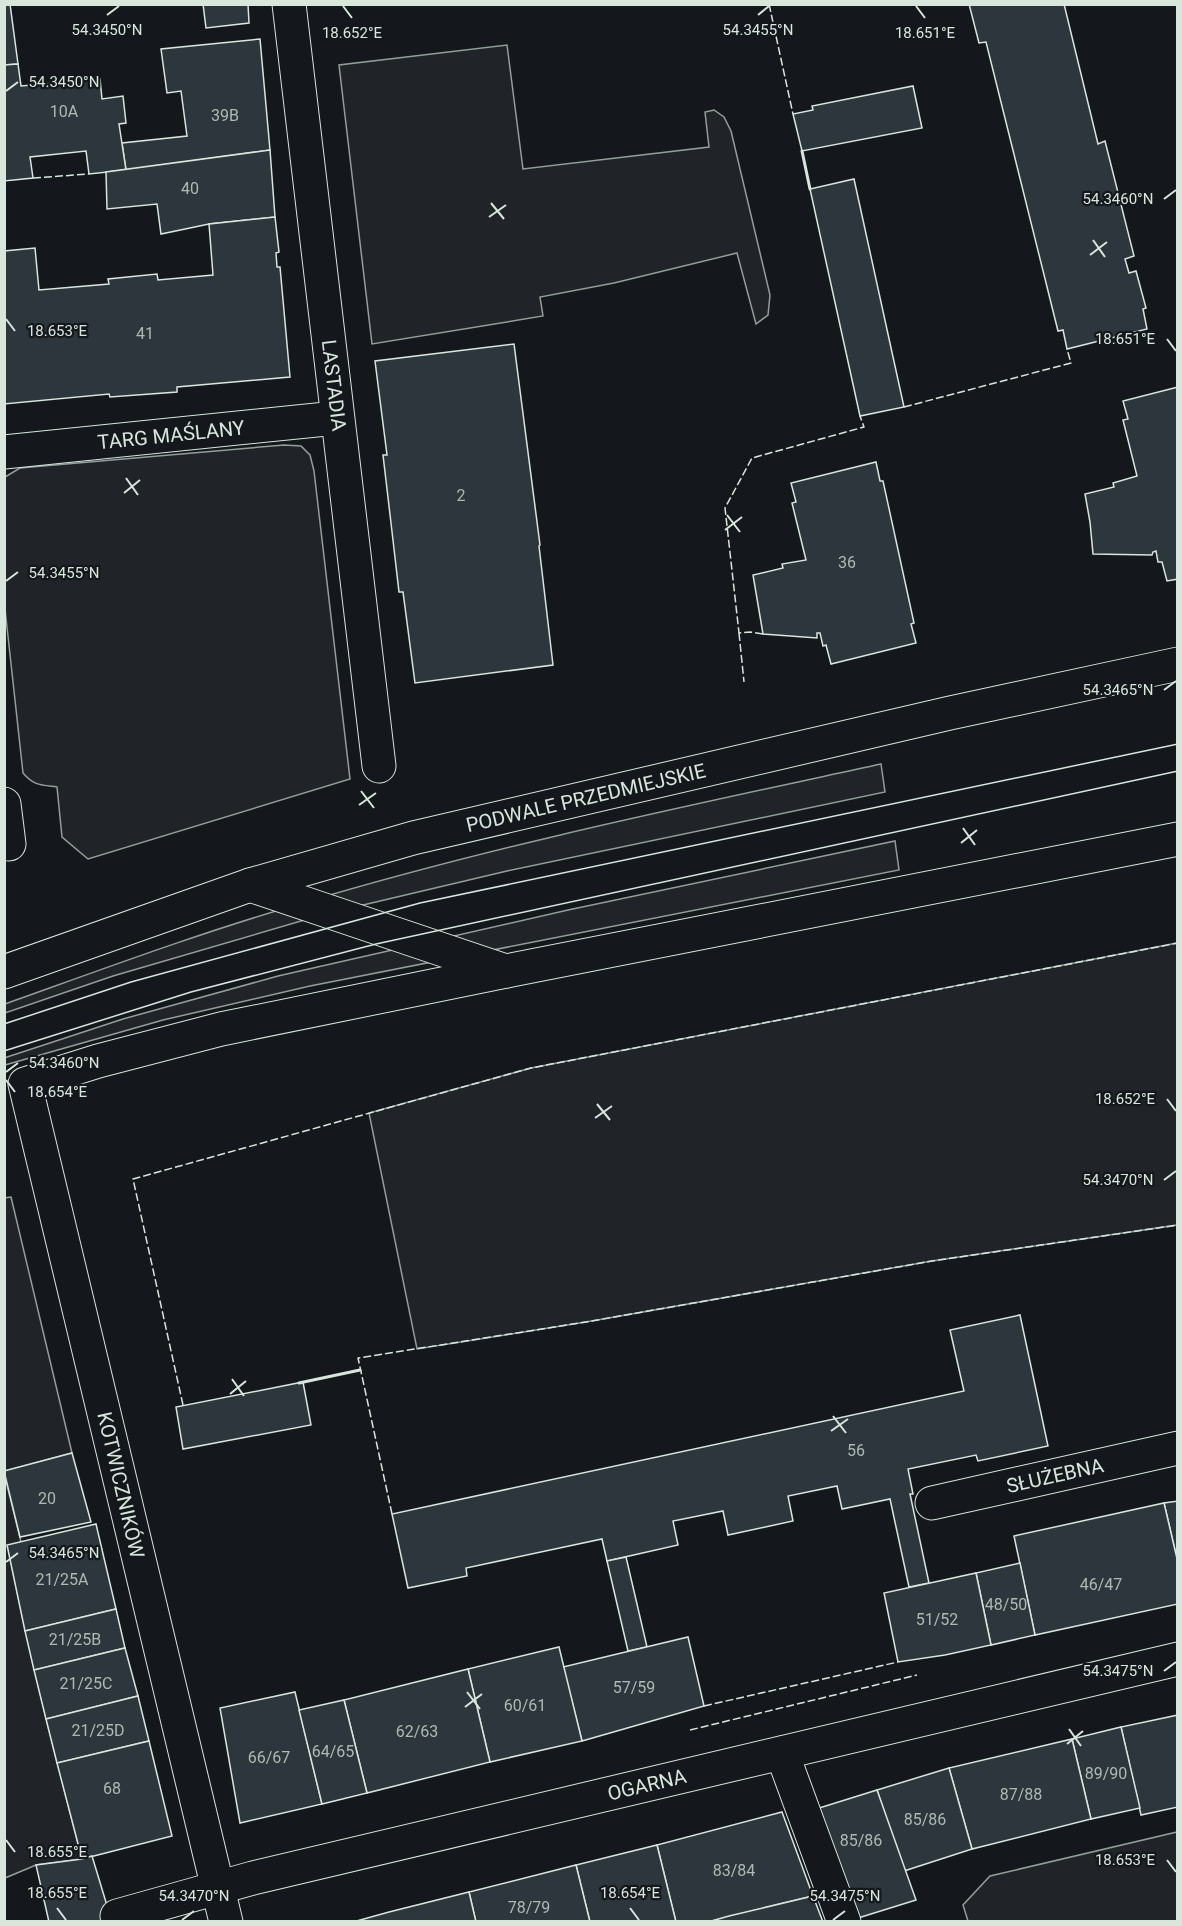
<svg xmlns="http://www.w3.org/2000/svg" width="1182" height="1926" font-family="Roboto,sans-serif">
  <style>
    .green { fill: #202428; stroke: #939e99; stroke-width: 1.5 }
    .building { fill: #2c363c; stroke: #d8e6dc; stroke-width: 1.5 }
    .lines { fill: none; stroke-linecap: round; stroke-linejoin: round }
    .minor-casing { stroke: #d8e6dc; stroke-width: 35 }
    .major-casing { stroke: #d8e6dc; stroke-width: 35 }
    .minor { stroke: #14181c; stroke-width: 33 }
    .major { stroke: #14181c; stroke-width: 33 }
    .tram { stroke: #d8e6dc; stroke-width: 1.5 }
    .fence { stroke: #d8e6dc; stroke-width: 1.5; stroke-dasharray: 8 3; stroke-linecap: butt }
    .wall { stroke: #d8e6dc; stroke-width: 3 }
    .ticks { fill: none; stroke: #d8e6dc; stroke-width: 2 }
    .labels { text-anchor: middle; stroke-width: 4.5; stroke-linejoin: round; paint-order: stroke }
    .number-label { font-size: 16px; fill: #adbab4 }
    .street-label { font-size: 20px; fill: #d8e6dc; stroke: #14181c }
    .ticks-label { font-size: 15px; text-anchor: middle; fill: #d8e6dc; stroke: #14181c; stroke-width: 4.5; stroke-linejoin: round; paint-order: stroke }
  </style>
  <rect width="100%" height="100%" fill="#14181c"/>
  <g class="green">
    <polygon points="507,45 523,169 709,147 705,112 714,110 724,117 731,131 770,295 768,315 756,324 737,253 614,283 540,297 543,316 372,344 339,65"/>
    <path d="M284 445 301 446 310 455 314 471 350 779 88 859 62 837 57 787C41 785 34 786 23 773L5 609V477L20 468Z"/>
    <path d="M881 764 885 792 507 871 325 914 113 976 5 1013V1004C103 969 202 932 303 903 493 846 687 806 881 764Z"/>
    <polygon points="895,841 899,870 310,986 163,1020 5,1065 4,1058 123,1019 278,976 568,910"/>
    <polygon points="1177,943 1177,1225 932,1261 586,1322 417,1349 369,1113 531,1068"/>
    <polygon points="11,1197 72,1453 5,1471 4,1198"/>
    <path d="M4 1473 21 1542 8 1546C28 1651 55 1755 82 1859L36 1865 5 1878Z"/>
    <polygon points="1177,1832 1177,1921 968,1921 963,1905 990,1876"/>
  </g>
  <g class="building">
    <polygon points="4,4 10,4 18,64 4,65"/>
    <polygon points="203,4 248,4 249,23 206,28"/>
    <polygon points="969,4 1064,4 1098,144 1105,141 1134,256 1125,259 1129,273 1136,271 1146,308 1143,309 1147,329 1067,349 1063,330 1058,331 986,42 979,43"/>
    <polygon points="260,39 270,150 126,170 122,143 187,136 181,91 167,93 161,49"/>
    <polygon points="18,64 21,86 100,79 102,99 123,96 126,123 119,124 126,170 89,174 86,151 30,157 33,178 4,181 4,65"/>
    <polygon points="913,86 922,128 802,151 793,114 813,110 812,106"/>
    <polygon points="270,150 275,217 209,224 161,234 157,204 107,209 106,172"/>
    <polygon points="854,179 904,407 860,416 810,189"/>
    <polygon points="275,217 279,252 276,253 277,267 280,267 290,377 177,387 177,392 110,397 109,394 4,404 4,251 35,248 39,290 109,284 108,279 157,274 158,280 213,275 209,224"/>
    <polygon points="514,344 540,545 539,546 553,665 415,683 403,592 399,592 391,523 383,455 387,455 375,361"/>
    <polygon points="1178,387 1178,579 1167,581 1162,562 1158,562 1156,551 1153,552 1152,555 1093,554 1090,522 1085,494 1114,487 1113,483 1137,476 1123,420 1128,419 1123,401"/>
    <polygon points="876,462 880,481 883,481 914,623 911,624 916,643 831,664 826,645 823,646 820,633 817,633 817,638 763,634 753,575 783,568 782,564 806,560 792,503 796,502 791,483"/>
    <polygon points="1020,1315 1048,1446 978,1461 976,1455 908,1469 913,1494 910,1494 929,1583 909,1587 890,1499 842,1509 837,1486 788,1496 793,1521 728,1535 723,1511 673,1521 678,1545 607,1561 602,1539 466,1568 467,1576 408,1588 392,1514 964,1391 950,1330"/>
    <polygon points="303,1382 311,1425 183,1449 176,1407"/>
    <polygon points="72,1453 91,1522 20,1537 4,1471"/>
    <polygon points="1178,1501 1178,1563 1164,1503"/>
    <polygon points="1164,1503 1178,1563 1178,1604 1035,1635 1014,1536"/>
    <polygon points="96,1524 116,1609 25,1631 7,1545"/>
    <polygon points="626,1557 647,1647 628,1651 607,1561"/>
    <polygon points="1020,1563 1035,1635 991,1645 976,1573"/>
    <polygon points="976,1573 991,1645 945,1655 898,1662 884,1593"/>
    <polygon points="116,1609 125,1648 34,1670 25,1631"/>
    <polygon points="688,1637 704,1706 582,1741 563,1667"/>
    <polygon points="559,1647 582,1741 490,1762 468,1669"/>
    <polygon points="125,1648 138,1696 46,1719 34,1670"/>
    <polygon points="468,1669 490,1762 367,1793 344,1700"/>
    <polygon points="295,1692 322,1804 240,1823 220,1708"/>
    <polygon points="138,1696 149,1741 57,1763 46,1719"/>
    <polygon points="344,1700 367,1793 322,1804 299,1710"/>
    <polygon points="1178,1715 1178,1807 1141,1815 1121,1727"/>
    <polygon points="1121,1727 1140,1808 1091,1819 1072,1739"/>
    <polygon points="1072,1739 1091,1819 972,1849 949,1768"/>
    <polygon points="149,1741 172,1836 82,1859 57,1763"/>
    <polygon points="949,1768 972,1849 904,1871 877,1790"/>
    <polygon points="877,1790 916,1900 858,1918 816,1809"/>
    <polygon points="782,1812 813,1896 708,1922 676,1922 657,1845"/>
    <polygon points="657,1845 676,1922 590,1922 576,1865"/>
    <polygon points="92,1856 112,1922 49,1922 36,1865 82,1859"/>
    <polygon points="576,1865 590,1922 476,1922 469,1892"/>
    <polygon points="469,1892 476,1922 353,1922 389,1912"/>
    <polygon points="813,1896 823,1922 708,1922 729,1916"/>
  </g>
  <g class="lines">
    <defs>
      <g id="minor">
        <path id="s1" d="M289 4 379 766"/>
        <path id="s2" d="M4 452 336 418"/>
        <polyline points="4,804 9,844"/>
        <path id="s3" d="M932 1503 1178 1448"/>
        <polyline points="782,1753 844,1922"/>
        <path id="s4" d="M117 1916 253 1878 1178 1659"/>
        <polyline points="226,1922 25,1084 98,1061 221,1029 506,971"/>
      </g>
      <g id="major">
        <polyline points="250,885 506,971 1178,839"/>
        <path id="s5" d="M4 972 250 885 413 838 950 713 1178 664"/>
      </g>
    </defs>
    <use href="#minor" class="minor-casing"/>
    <use href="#major" class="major-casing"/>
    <use href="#minor" class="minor"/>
    <use href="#major" class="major"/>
    <g class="tram">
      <polyline points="4,1024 131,982 420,903 1178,744"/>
      <polyline points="4,1051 191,992 376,944 1178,771"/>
    </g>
    <g class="fence">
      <polyline points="769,4 793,114"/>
      <polyline points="33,178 89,174"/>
      <polyline points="904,407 1071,363 1067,349"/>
      <polyline points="739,633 744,682"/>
      <polyline points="763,634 750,632 739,633 725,508 752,458 864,427 860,416"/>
      <polyline points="183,1405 133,1179 531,1068 1178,943"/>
      <polyline points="392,1514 358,1358 586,1322 932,1261 1178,1225"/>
      <polyline points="704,1706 898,1662"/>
      <polyline points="690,1730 917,1675"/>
    </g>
    <g class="wall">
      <polyline points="802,151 810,189"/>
      <polyline points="299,1383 360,1370"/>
    </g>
  </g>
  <path class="ticks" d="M343 6 352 18M916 6 925 18M107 15 119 6M758 15 769 6M6 91 18 82M1164 199 1176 190M491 203 504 219M489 217 506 205M1093 240 1105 257M1090 255 1107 242M6 319 15 331M1167 339 1176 351M126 478 138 495M124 493 140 480M727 515 740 532M725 530 742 517M6 581 18 572M1164 690 1176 681M361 791 374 808M359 805 376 793M963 828 975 845M961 843 977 830M6 1072 18 1063M6 1080 15 1092M1167 1099 1176 1111M597 1104 610 1120M595 1118 612 1106M1164 1180 1176 1171M232 1379 244 1396M230 1394 246 1381M833 1416 846 1433M831 1431 848 1419M6 1562 18 1553M1164 1671 1176 1662M467 1692 480 1709M465 1707 482 1694M1069 1729 1081 1746M1067 1744 1083 1731M6 1840 15 1852M1167 1860 1176 1872M57 1908 66 1920M630 1908 639 1920M182 1920 194 1911M833 1920 845 1911"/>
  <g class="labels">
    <g class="number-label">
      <text x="64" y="117">10A</text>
      <text x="225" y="121">39B</text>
      <text x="190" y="194">40</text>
      <text x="145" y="339">41</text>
      <text x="461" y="501">2</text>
      <text x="847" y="568">36</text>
      <text x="856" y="1456">56</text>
      <text x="47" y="1504">20</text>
      <text x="62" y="1585">21/25A</text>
      <text x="1101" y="1590">46/47</text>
      <text x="1006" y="1610">48/50</text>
      <text x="937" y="1625">51/52</text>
      <text x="75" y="1645">21/25B</text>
      <text x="86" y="1689">21/25C</text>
      <text x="634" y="1693">57/59</text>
      <text x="525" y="1711">60/61</text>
      <text x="98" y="1736">21/25D</text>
      <text x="417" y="1737">62/63</text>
      <text x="333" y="1757">64/65</text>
      <text x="269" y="1763">66/67</text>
      <text x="1106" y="1779">89/90</text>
      <text x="112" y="1794">68</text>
      <text x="1021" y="1800">87/88</text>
      <text x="925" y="1825">85/86</text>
      <text x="861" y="1846">85/86</text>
      <text x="734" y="1876">83/84</text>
      <text x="529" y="1913">78/79</text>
    </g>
    <g class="street-label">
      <text dy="7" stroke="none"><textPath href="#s1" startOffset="384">LASTADIA</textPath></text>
      <text dy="7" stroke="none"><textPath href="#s2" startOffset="168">TARG MAŚLANY</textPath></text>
      <text dy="7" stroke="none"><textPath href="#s5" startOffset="608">PODWALE PRZEDMIEJSKIE</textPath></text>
      <text dy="7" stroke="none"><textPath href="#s3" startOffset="126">SŁUŻEBNA</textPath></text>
      <text transform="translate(121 1485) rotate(77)" y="7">KOTWICZNIKÓW</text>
      <text dy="7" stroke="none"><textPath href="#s4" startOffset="546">OGARNA</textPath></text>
    </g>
  </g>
  <g class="ticks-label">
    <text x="107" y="35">54.3450°N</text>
    <text x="758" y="35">54.3455°N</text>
    <text x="925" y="38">18.651°E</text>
    <text x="352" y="38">18.652°E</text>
    <text x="64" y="87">54.3450°N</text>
    <text x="1118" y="204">54.3460°N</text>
    <text x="57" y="336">18.653°E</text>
    <text x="1125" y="344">18.651°E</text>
    <text x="64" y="578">54.3455°N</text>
    <text x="1118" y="695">54.3465°N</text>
    <text x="64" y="1068">54.3460°N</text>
    <text x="57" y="1097">18.654°E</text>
    <text x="1125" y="1104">18.652°E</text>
    <text x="1118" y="1185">54.3470°N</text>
    <text x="64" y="1558">54.3465°N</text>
    <text x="1118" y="1676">54.3475°N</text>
    <text x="57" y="1857">18.655°E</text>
    <text x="1125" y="1865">18.653°E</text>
    <text x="57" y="1898">18.655°E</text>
    <text x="630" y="1898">18.654°E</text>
    <text x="194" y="1901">54.3470°N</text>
    <text x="845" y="1901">54.3475°N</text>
  </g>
  <rect width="1182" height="1926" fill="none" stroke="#d8e6dc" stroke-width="12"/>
</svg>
